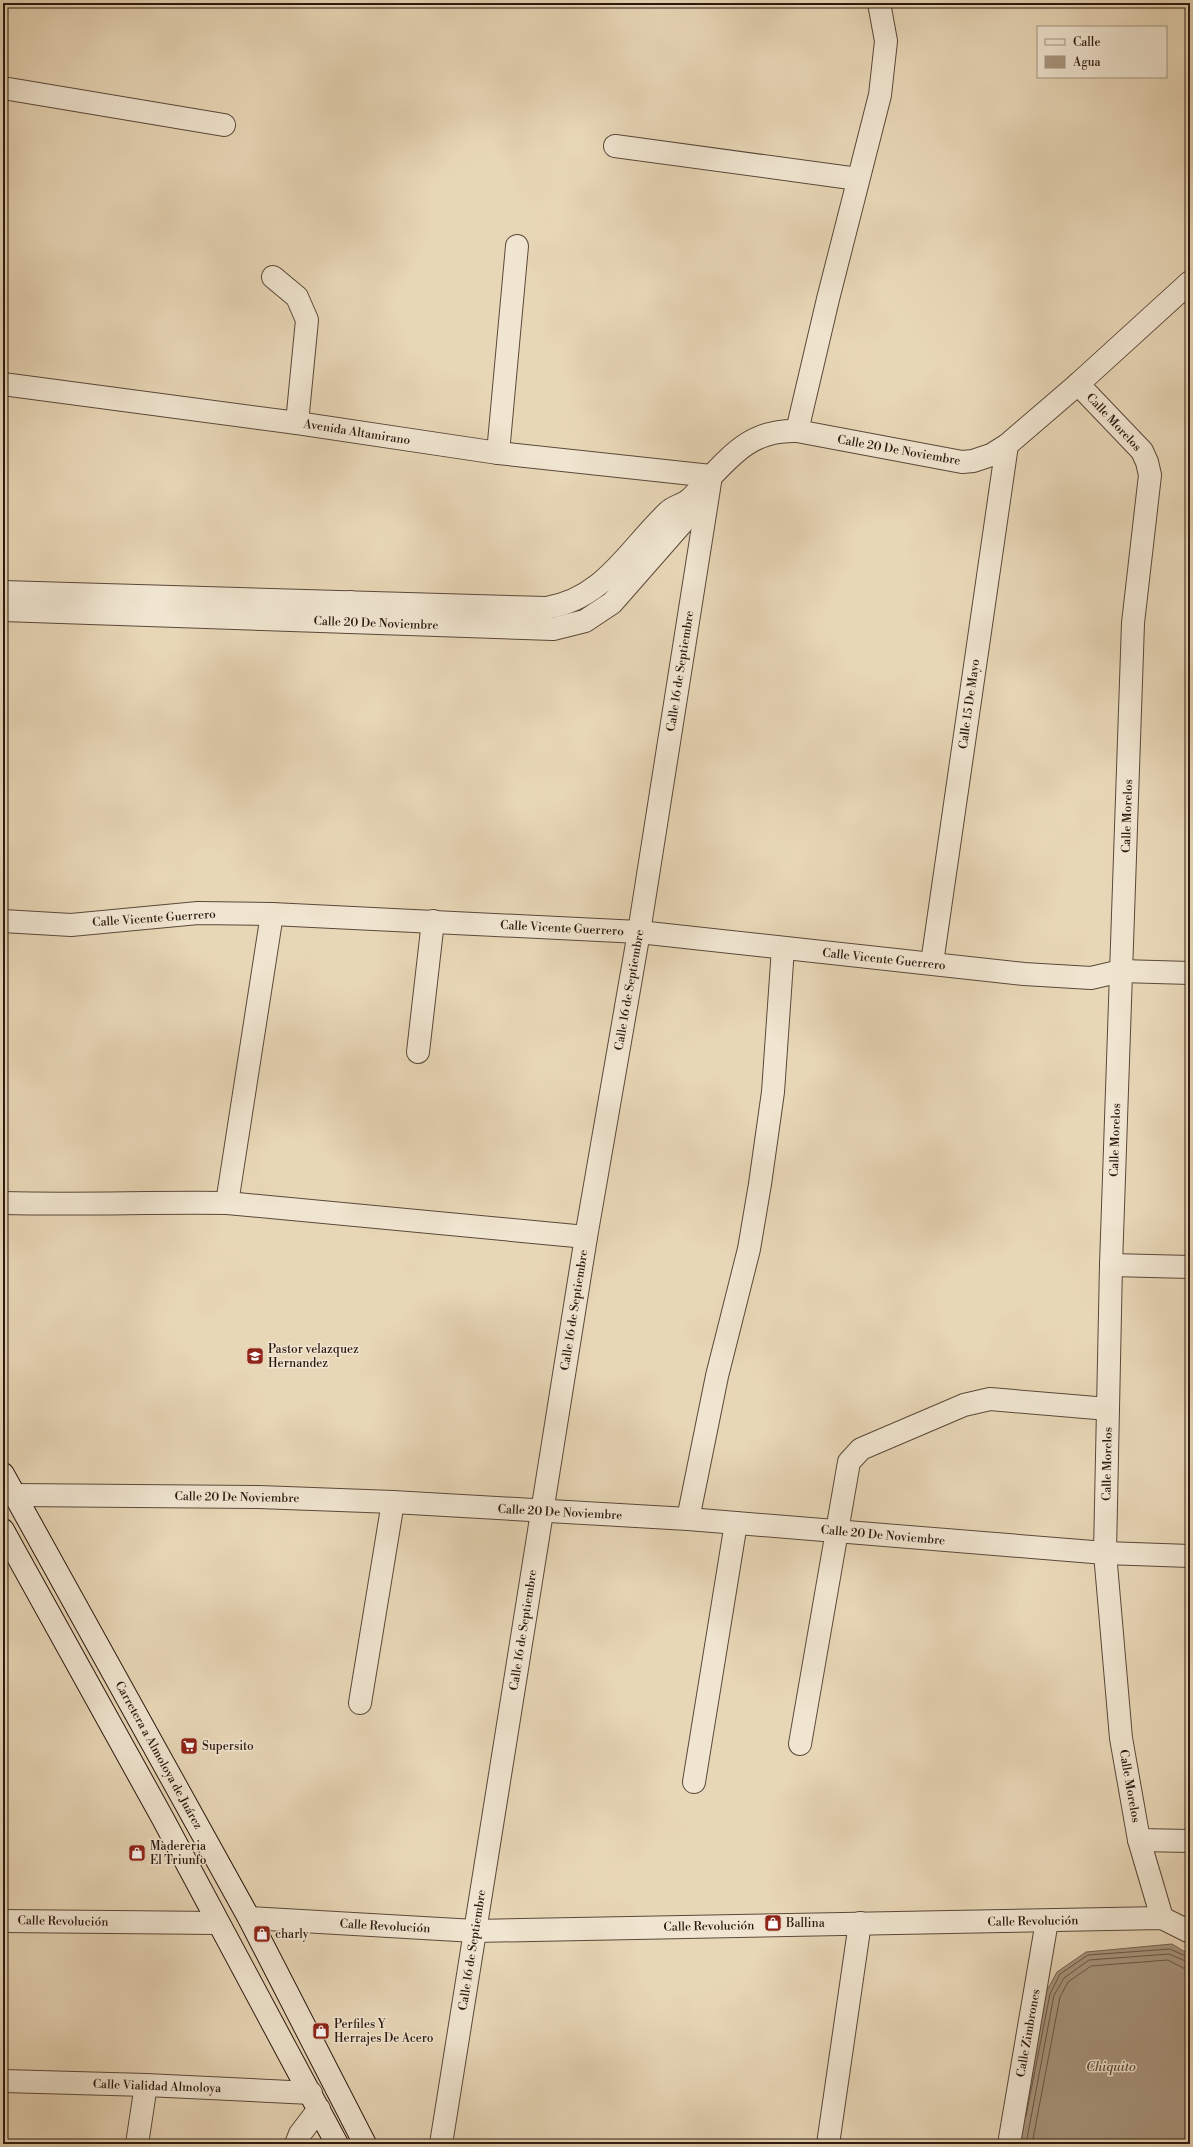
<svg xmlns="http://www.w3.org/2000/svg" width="1193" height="2147" font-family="'Libre Bodoni',serif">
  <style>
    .water { fill: #a8967e; stroke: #766452 }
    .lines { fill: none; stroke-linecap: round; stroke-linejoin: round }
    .shore { stroke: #6a5746; stroke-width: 1 }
    .minor-casing { stroke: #5a4839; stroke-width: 24 }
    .tertiary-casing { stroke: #5a4839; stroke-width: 24 }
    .secondary-casing { stroke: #2b180f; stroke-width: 24 }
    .minor { stroke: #f0e5d0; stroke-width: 22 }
    .tertiary { stroke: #f0e5d0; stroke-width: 22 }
    .secondary { stroke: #f0e5d0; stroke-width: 22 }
    .labels { text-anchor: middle; stroke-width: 3; stroke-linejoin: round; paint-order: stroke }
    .street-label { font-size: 12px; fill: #2b180f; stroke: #f0e5d0 }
    .poi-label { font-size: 12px; fill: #2b180f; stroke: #f0e5d0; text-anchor: start }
    .water-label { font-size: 13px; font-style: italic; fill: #5d4a3b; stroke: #f0e5d0 }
  </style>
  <rect width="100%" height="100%" fill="#e8d7b7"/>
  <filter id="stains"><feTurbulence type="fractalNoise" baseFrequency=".005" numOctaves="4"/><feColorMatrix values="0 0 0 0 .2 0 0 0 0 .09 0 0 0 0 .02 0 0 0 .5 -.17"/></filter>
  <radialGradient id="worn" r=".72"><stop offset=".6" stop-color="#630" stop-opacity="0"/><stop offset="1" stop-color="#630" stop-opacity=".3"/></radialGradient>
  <polygon class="water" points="1172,1944 1190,1955 1190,2144 1016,2144 1046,1992 1057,1972 1086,1952"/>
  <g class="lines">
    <g class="shore">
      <polyline points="1026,2116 1050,1994 1060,1974 1088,1955 1170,1949 1190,1958"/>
      <polyline points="1026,2144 1054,1995 1064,1978 1089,1960 1169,1954 1190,1963"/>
      <polyline points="1032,2144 1060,1997 1068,1982 1091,1966 1168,1960 1183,1968 1190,1969"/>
    </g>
    <defs>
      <g id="minor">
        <polyline points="3,88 224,125"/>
        <polyline points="615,146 858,179"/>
        <polyline points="273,277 297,297 307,320 297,423"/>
        <polyline points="3,384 297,423 498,453 711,476 639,932 586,1237 441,2144"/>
        <polyline points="1078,384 1142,451 1147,462 1150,475 1133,623 1111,1265 1105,1553 1121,1738 1139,1840 1162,1918"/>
        <polyline points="797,431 828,299 880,95 886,41 879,3"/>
        <polyline points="498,453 517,246"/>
        <path d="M3 592 546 608C604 599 628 550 668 512 674 506 683 505 689 500 695 495 700 488 706 482 733 453 754 429 797 431L962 462 973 461 991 455 1007 445 1078 384 1190 282"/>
        <polyline points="3,610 553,629 585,621 612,603 683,522 689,500"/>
        <polyline points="3,921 71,925 198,913 272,914 639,932 1024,974 1091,978 1121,971 1190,973"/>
        <polyline points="932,963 1007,445"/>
        <polyline points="418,1052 433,921"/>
        <path d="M3 1203C78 1205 152 1202 227 1203L586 1237"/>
        <polyline points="227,1203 272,914"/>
        <polyline points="1111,1265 1190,1267"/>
        <polyline points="14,1495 259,1497 393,1502 688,1519 1105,1553 1190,1556"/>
        <polyline points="688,1519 717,1376 749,1249 760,1184 773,1092 783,948"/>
        <polyline points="360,1703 393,1502"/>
        <polyline points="800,1744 849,1462 861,1449 964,1405 990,1399 1108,1409"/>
        <polyline points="694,1782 736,1523"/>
        <polyline points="1139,1840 1190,1841"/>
        <polyline points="249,1918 475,1931 1162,1918 1190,1932"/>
        <polyline points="3,1921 218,1923"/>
        <polyline points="3,2081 146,2085 311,2093"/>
        <polyline points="137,2144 146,2085"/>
        <polyline points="296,2144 300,2134 319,2109"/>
        <polyline points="828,2144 860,1923"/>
        <polyline points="1009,2144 1047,1921"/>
      </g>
      <polyline id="tertiary" points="350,622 350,602"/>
      <g id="secondary">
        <polyline points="3,1474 249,1918 365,2144"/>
        <polyline points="3,1530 162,1817 337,2144"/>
      </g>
    </defs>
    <use href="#minor" class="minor-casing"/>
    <use href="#tertiary" class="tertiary-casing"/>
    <use href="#secondary" class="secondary-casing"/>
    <use href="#minor" class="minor"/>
    <use href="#tertiary" class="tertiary"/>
    <use href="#secondary" class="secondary"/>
  </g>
  <defs>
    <symbol id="school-square" viewBox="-11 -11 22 22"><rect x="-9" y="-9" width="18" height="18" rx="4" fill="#8f2418" stroke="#f0e5d0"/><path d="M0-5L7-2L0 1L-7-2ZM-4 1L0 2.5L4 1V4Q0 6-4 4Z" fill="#fff"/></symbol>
    <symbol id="supermarket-square" viewBox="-11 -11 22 22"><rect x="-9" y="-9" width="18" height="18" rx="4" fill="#8f2418" stroke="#f0e5d0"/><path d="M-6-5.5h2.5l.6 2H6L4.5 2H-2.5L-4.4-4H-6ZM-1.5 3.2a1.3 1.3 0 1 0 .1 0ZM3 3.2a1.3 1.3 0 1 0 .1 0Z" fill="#fff"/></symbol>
    <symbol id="shop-square" viewBox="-11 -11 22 22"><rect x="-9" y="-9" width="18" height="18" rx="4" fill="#8f2418" stroke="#f0e5d0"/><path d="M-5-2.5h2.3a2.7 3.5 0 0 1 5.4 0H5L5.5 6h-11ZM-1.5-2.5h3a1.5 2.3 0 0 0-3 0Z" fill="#fff"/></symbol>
  </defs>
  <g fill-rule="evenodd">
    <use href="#school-square" x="245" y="1346" width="20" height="20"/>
    <use href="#supermarket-square" x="179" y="1736" width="20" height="20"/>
    <use href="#shop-square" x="127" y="1843" width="20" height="20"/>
    <use href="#shop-square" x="763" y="1913" width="20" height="20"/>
    <use href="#shop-square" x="252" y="1924" width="20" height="20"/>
    <use href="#shop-square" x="311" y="2021" width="20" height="20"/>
  </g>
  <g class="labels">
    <g class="street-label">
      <text transform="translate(1114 422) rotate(47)" y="4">Calle Morelos</text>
      <text transform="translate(357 432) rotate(9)" y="4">Avenida Altamirano</text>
      <text transform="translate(899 450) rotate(10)" y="4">Calle 20 De Noviembre</text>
      <text transform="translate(376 623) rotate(2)" y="4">Calle 20 De Noviembre</text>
      <text transform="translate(680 671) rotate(-81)" y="4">Calle 16 de Septiembre</text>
      <text transform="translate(969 704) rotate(-82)" y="4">Calle 15 De Mayo</text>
      <text transform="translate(1127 816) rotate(-88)" y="4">Calle Morelos</text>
      <text transform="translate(154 918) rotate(-4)" y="4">Calle Vicente Guerrero</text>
      <text transform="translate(562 928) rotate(3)" y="4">Calle Vicente Guerrero</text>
      <text transform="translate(884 959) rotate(6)" y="4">Calle Vicente Guerrero</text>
      <text transform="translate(629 990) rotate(-80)" y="4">Calle 16 de Septiembre</text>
      <text transform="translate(1115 1140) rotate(-88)" y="4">Calle Morelos</text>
      <text transform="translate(574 1310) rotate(-81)" y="4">Calle 16 de Septiembre</text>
      <text transform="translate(1107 1464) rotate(-89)" y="4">Calle Morelos</text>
      <text transform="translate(237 1497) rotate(1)" y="4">Calle 20 De Noviembre</text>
      <text transform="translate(560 1512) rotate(3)" y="4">Calle 20 De Noviembre</text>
      <text transform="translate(883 1535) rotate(5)" y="4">Calle 20 De Noviembre</text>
      <text transform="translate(523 1630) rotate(-81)" y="4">Calle 16 de Septiembre</text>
      <text transform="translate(159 1755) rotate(61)" y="4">Carretera a Almoloya de Juárez</text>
      <text transform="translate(1130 1786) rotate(80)" y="4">Calle Morelos</text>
      <text transform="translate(63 1921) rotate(1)" y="4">Calle Revolución</text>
      <text transform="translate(1033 1921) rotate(-1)" y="4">Calle Revolución</text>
      <text transform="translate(385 1926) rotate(3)" y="4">Calle Revolución</text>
      <text transform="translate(709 1926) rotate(-1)" y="4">Calle Revolución</text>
      <text transform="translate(472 1950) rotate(-81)" y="4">Calle 16 de Septiembre</text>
      <text transform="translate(1028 2033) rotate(-80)" y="4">Calle Zimbrones</text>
      <text transform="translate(157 2086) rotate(2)" y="4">Calle Vialidad Almoloya</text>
    </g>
    <g class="poi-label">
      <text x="268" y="1353">Pastor velazquez<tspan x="268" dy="14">Hernandez</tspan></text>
      <text x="202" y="1750">Supersito</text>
      <text x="150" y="1850">Madereria<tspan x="150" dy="14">El Triunfo</tspan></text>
      <text x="786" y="1927">Ballina</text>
      <text x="275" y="1938">charly</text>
      <text x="334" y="2028">Perfiles Y<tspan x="334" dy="14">Herrajes De Acero</tspan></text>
    </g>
    <g class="water-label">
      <text x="1111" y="2071">Chiquito</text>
    </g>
  </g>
  <rect width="1193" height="2147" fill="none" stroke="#e8d7b7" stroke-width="16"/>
  <rect x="4" y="4" width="1185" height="2139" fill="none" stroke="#2b180f" stroke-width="2"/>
  <rect x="8" y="8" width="1177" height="2131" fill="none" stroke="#2b180f"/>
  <rect x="1037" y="26" width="130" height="52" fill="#f0e5d0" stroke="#a19383"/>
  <rect x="1045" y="39" width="20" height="6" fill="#f0e5d0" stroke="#a19383"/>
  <text x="1073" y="46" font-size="12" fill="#2b180f">Calle</text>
  <rect x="1045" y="56" width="20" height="12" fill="#a8967e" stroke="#a19383"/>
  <text x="1073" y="66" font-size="12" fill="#2b180f">Agua</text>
  <rect width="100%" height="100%" filter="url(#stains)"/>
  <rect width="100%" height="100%" fill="url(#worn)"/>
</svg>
